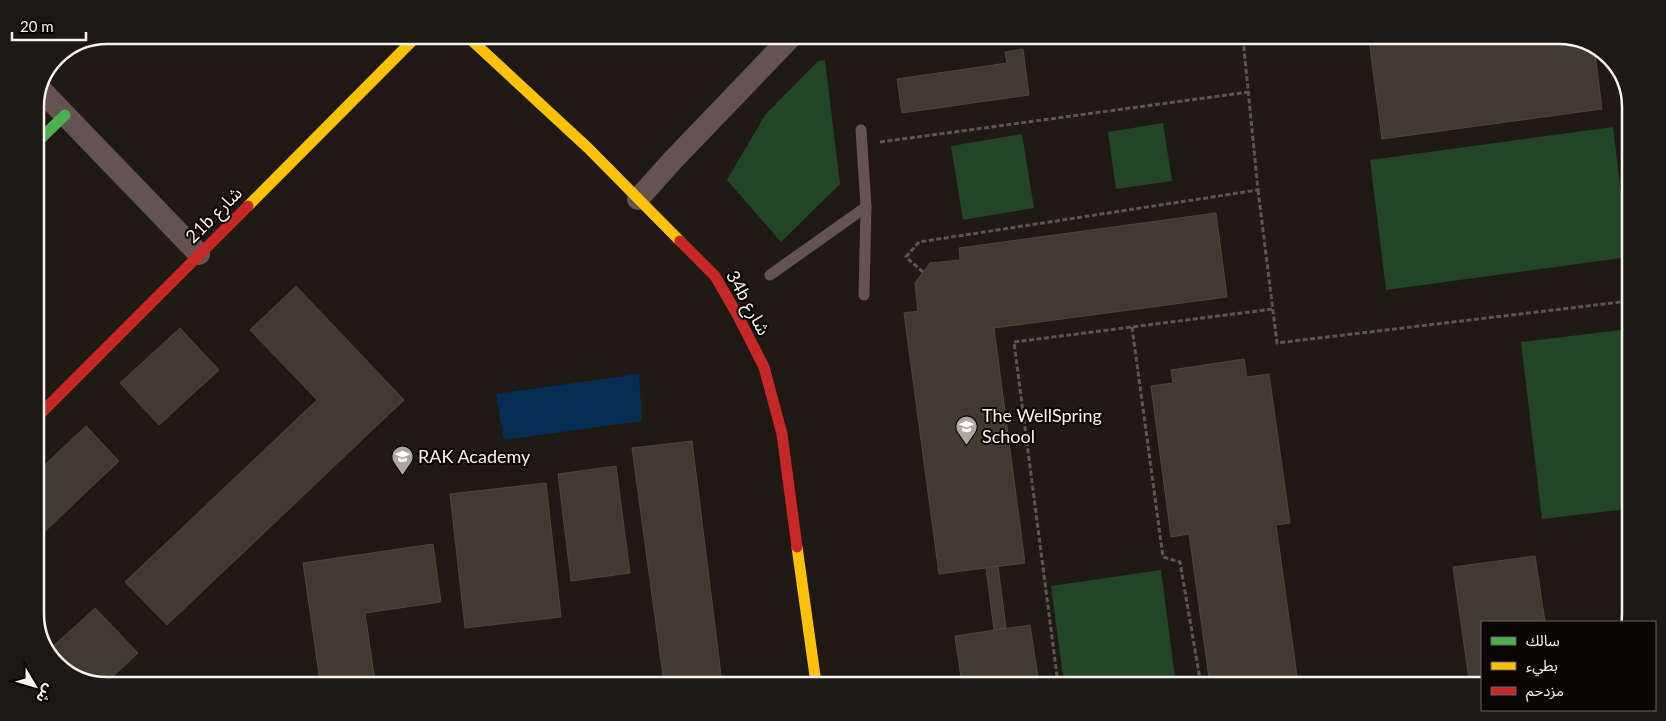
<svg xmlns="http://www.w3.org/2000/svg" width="1666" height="721" font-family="Lato,'Noto Sans Arabic',sans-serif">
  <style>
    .green { fill: #224525 }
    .water { fill: #062d53 }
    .building { fill: #423a31; stroke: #4b4742 }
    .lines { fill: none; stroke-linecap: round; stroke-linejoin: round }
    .path { stroke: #5e5350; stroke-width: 3; stroke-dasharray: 5 2.5; stroke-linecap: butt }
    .lane { stroke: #645350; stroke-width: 11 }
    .street { stroke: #645350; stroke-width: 22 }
    .fast { stroke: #4caf50; stroke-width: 11 }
    .slow { stroke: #ffc107; stroke-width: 11 }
    .jam { stroke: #c62828; stroke-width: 11 }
    .labels { text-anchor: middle; stroke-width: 4; stroke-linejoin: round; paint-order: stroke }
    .street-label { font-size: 18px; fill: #fbf3ed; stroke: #090503 }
    .poi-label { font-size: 18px; fill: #fbf3ed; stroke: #090503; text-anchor: start }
    .rim { fill: none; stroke: #fbf3ed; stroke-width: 2.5 }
  </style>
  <rect width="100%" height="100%" fill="#1f1914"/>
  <g class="green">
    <polygon points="825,60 840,184 781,242 727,180 765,115 818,61"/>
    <polygon points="1163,123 1172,181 1116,189 1108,132"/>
    <polygon points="1613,127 1629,257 1386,290 1370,160"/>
    <polygon points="1022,134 1034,208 963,220 951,146"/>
    <polygon points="1629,329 1627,509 1542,519 1521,342"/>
    <polygon points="1161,570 1176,685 1064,684 1051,586"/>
  </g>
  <polygon class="water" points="639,374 642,421 504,440 496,394"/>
  <g class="building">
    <polygon points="1369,40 1586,40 1594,46 1602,109 1382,139"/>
    <polygon points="1023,49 1029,95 902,113 897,79 1007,63 1005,52"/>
    <polygon points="1216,213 1227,297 994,328 1025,563 939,574 904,313 918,311 915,283 930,263 960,260 959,248"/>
    <polygon points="296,286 404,400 167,625 125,582 317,400 250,330"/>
    <polygon points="180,328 219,370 159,425 120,383"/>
    <polygon points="1244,359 1247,377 1269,374 1290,523 1276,525 1298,683 1288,685 1210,685 1189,534 1171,537 1151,386 1173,383 1171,370"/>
    <polygon points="86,426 119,461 38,538 35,535 35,474"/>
    <polygon points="692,441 722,683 664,683 632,448"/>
    <polygon points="616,466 630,573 571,581 558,474"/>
    <polygon points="546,483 561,617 465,628 450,494"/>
    <polygon points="433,544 441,602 365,613 375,682 320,681 303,563"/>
    <polygon points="1535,556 1545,622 1482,622 1482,686 1470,686 1453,567"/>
    <polygon points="998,566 1006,628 994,630 986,568"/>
    <polygon points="95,608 138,653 108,681 80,681 50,658 47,652"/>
    <polygon points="1030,625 1039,684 962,684 955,636"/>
  </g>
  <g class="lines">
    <g class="path">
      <polyline points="880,142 1249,92"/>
      <polyline points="1258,190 1277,343 1629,301"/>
      <polyline points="923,272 906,257 919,242 1258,190 1243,39"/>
      <polyline points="1132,327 1163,557 1180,562 1201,685"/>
      <polyline points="1058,684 1014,342 1273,309"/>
    </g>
    <g class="lane">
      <polyline points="861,130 866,207 864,295"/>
      <polyline points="770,275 866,207"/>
    </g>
    <g class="street">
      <polyline points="41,90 199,254"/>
      <polyline points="638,199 673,160 791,37"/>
    </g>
    <polyline class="fast" points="35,144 65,115"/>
    <g class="slow">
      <polyline points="467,36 588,148 680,241"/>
      <polyline points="248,206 417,36"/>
      <polyline points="797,547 816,683"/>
    </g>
    <g class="jam">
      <polyline points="680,241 715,276 738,316 764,367 782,434 797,547"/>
      <polyline points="35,419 248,206"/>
    </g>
  </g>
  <defs>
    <symbol id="school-pin" viewBox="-11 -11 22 30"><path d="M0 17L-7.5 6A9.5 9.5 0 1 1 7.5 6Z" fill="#aea7a1" stroke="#090503"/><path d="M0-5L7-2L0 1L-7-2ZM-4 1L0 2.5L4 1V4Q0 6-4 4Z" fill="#fff"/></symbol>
  </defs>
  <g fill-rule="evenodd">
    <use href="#school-pin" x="954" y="414" width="25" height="34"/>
    <use href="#school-pin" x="390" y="444" width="25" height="34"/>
  </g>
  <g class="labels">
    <g class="street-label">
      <text transform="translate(214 215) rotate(-45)" y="6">21b شارع</text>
      <text transform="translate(748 303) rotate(61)" y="6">34b شارع</text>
    </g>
    <g class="poi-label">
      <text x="982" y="422">The WellSpring<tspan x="982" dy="21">School</tspan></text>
      <text x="418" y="463">RAK Academy</text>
    </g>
  </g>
  <path d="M0 0H1666V721H0ZM107 44H1559A63 63 0 0 1 1622 107V614A63 63 0 0 1 1559 677H107A63 63 0 0 1 44 614V107A63 63 0 0 1 107 44Z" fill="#1c1816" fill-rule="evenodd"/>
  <path class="rim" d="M107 44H1559A63 63 0 0 1 1622 107V614A63 63 0 0 1 1559 677H107A63 63 0 0 1 44 614V107A63 63 0 0 1 107 44Z"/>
  <rect x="1481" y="621" width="175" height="90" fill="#090503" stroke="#6a6461"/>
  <rect x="1491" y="637" width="25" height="8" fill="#4caf50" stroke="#6a6461"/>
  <text x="1526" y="646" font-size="15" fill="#fbf3ed">سالك</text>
  <rect x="1491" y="662" width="25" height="8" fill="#ffc107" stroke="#6a6461"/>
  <text x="1526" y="671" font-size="15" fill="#fbf3ed">بطيء</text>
  <rect x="1491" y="687" width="25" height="8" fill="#c62828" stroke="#6a6461"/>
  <text x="1526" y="696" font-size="15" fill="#fbf3ed">مزدحم</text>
  <g transform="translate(35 686) rotate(128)" stroke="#090503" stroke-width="4" paint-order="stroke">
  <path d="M0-4L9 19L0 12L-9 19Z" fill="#fbf3ed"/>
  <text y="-8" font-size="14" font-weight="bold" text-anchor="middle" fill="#fbf3ed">ش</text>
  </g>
  <path d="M12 32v8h74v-8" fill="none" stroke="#fbf3ed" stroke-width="2.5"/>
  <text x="20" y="32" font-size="15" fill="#fbf3ed" stroke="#090503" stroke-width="4" paint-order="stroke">20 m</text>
</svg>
